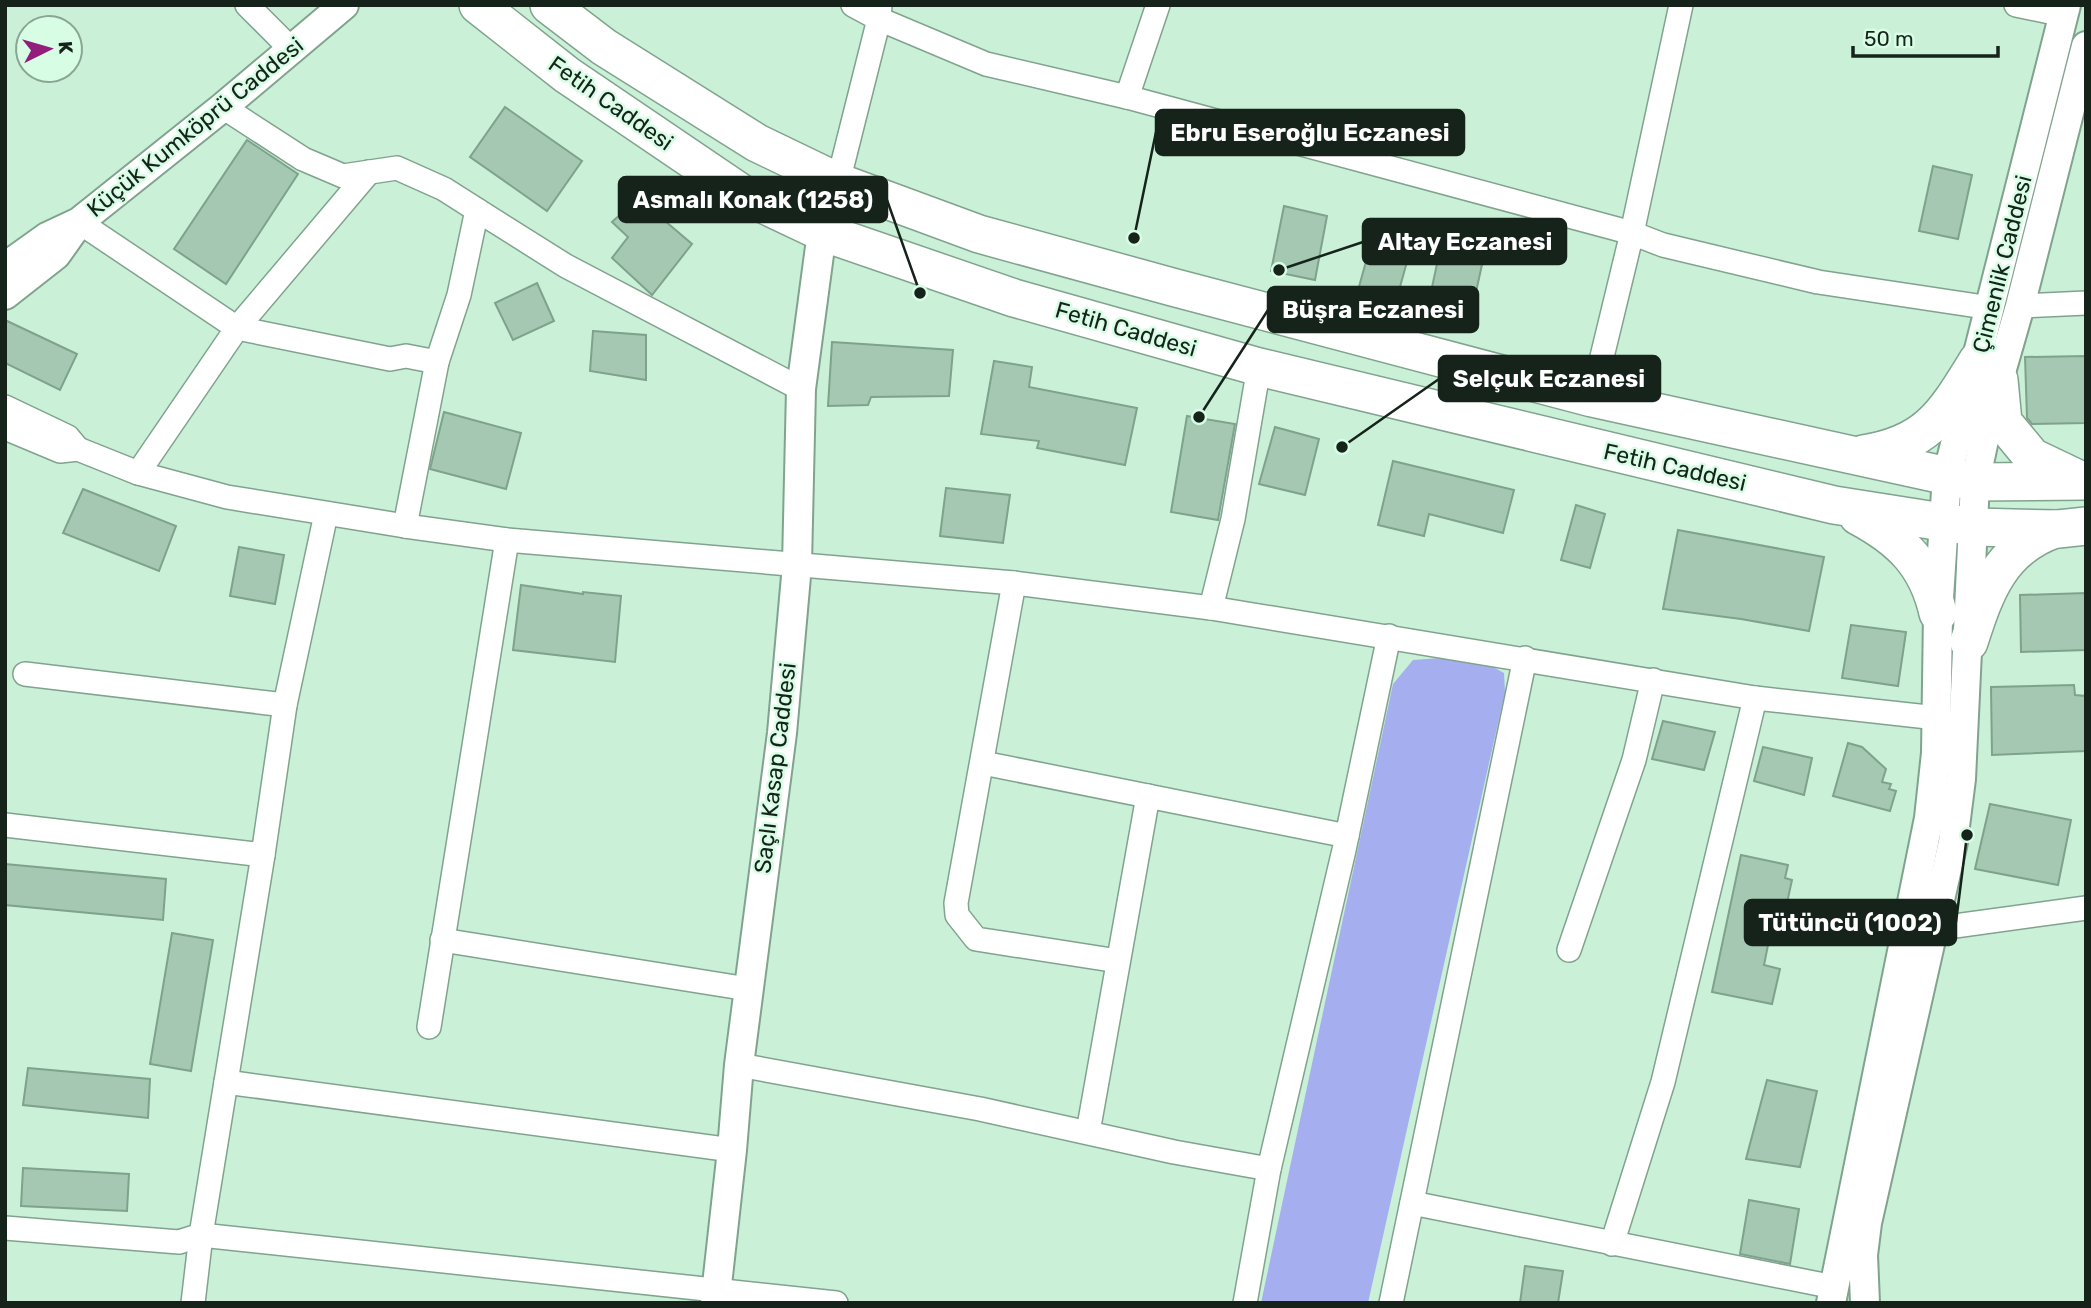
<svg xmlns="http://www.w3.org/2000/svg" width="2091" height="1308" font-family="Rubik,sans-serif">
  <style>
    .green { fill: #a5aeee }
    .building { fill: #a4c8b2; stroke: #7ea28c; stroke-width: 2 }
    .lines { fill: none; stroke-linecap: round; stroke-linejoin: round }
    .minor-casing { stroke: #80a38e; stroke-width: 26 }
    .tertiary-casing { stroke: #80a38e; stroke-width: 32 }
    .primary-casing { stroke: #80a38e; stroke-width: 40 }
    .minor { stroke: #fff; stroke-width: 23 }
    .tertiary { stroke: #fff; stroke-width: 28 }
    .primary { stroke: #fff; stroke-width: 37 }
    .labels { text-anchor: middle; stroke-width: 5; stroke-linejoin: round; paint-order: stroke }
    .street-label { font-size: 23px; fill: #15231b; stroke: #d7fde5 }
    .leader { fill: none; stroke: #15231b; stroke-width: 2.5 }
    .callout-dot { fill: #15231b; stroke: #d7fde5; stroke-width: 2.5 }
    .callout { fill: #15231b; stroke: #15231b; stroke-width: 2.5 }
    .callout-label { font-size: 24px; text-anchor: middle; font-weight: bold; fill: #fff }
  </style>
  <rect width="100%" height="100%" fill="#caf0d8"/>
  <polygon class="green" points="1454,657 1486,663 1504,673 1505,692 1368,1303 1261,1303 1393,684 1413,660"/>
  <g class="building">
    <polygon points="505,107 582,161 547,211 470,157"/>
    <polygon points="247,140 298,174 226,284 174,249"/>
    <polygon points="1933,166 1972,175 1958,239 1919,231"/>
    <polygon points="638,198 692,244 652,295 612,258 628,237 612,222"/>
    <polygon points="1284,206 1327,216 1315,280 1271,271"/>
    <polygon points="1377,222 1415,233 1393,312 1355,301"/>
    <polygon points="1440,250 1483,260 1469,324 1426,315"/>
    <polygon points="537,283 554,321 513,340 495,303"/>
    <polygon points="5,320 77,354 60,390 5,363"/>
    <polygon points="593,331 646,335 646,380 590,371"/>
    <polygon points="832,342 953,350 949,396 871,397 868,405 828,406"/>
    <polygon points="2086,356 2086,423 2032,424 2027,418 2025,357"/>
    <polygon points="994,361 1032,367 1029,387 1137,408 1125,465 1037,448 1039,441 981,434"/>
    <polygon points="444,412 521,433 506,489 430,469"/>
    <polygon points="1187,416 1235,424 1218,520 1171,512"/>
    <polygon points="1275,427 1319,439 1305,495 1259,484"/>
    <polygon points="1393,461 1514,490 1503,533 1429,514 1424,536 1378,525"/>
    <polygon points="946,488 1010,495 1003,543 940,536"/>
    <polygon points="83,489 176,526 159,571 63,533"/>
    <polygon points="1576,505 1605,514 1590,568 1561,560"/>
    <polygon points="1678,530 1824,557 1809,631 1741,619 1663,609"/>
    <polygon points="239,547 284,555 275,604 230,596"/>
    <polygon points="521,585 583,594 583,592 621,596 615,662 513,650"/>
    <polygon points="2086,593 2086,650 2021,652 2020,595"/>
    <polygon points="1851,625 1906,632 1898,686 1842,678"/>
    <polygon points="2074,685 2075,695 2086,696 2086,751 1992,755 1991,687"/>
    <polygon points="1663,721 1715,732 1704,770 1652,759"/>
    <polygon points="1848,743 1862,747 1886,769 1882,782 1891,784 1889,789 1896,791 1890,811 1833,796"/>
    <polygon points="1763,747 1812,758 1804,795 1754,781"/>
    <polygon points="1990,804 2071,820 2058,885 1975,869"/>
    <polygon points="1741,855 1788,865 1785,878 1792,880 1785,912 1775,910 1764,965 1780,969 1772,1004 1712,992"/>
    <polygon points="5,864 166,879 163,920 5,905"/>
    <polygon points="172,933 213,940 191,1071 150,1064"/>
    <polygon points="28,1068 150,1079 148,1118 23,1105"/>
    <polygon points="1767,1080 1817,1091 1800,1167 1746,1159"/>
    <polygon points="23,1168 129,1174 127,1211 21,1206"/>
    <polygon points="1749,1200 1799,1209 1790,1264 1740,1254"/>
    <polygon points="1525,1266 1563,1271 1558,1303 1520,1303"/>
  </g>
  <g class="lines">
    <defs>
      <g id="minor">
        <polyline points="247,5 291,49"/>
        <polyline points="853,5 879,19 986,64 1127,97 1632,233 1663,245 1818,282 1991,308"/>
        <polyline points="2016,5 2064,15"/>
        <polyline points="1127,97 1158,5"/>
        <polyline points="223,107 303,159 343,176 397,168 444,189 477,210 459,295 437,362 405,526"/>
        <polyline points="838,182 879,19 880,5"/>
        <polyline points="477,210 566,266 801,389"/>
        <polyline points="79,222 237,328 390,359 406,356 437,362"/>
        <polyline points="2020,306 2086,303"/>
        <polyline points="1592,398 1632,233 1681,5"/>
        <polyline points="5,407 68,437 78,449 138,473 227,497 405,526 507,540 1014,583 1211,608 1755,698 1937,718"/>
        <polyline points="5,428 60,451 78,449"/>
        <polyline points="138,473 237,328 369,172"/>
        <polyline points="1014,583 956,903 957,915 976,939 1118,961"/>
        <polyline points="1211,608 1233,519 1259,367"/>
        <polyline points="25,674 285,705"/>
        <polyline points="983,763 1347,836"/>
        <polyline points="5,825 263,855"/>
        <polyline points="1933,929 2086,908"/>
        <polyline points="442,940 748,989"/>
        <polyline points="1569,950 1634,760 1653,680"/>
        <polyline points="429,1027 507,540"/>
        <polyline points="739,1065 980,1109 1174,1152 1269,1169"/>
        <polyline points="226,1082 732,1150"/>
        <polyline points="1088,1132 1148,796"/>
        <polyline points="1412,1203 1834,1287"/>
        <polyline points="5,1228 179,1242 201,1235 836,1303"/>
        <polyline points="1612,1244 1663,1082 1755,698"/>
        <polyline points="193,1303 201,1235 263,855 285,705 326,514"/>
        <polyline points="1245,1303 1269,1169 1344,850 1389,636"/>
        <polyline points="1391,1303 1525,658"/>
      </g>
      <g id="tertiary">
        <polyline points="5,267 47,237 79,222 223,107 344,5"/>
        <polyline points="5,295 56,255 78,224"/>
        <polyline points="715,1303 732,1150 739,1065 782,733 797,565 801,389 822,232"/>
        <polyline points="1831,1303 1929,818 1936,753 1938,613 1947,476 2066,5"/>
        <polyline points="1865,1303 1863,1255 1867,1223 1953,842 1961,779 1975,482 1991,407 2020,306 2086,46"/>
      </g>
      <g id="primary">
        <polyline points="478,5 567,75 744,195 822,232 1014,298 1259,367 1834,505 1974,527 2058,529 2086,526"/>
        <polyline points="549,5 604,47 757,143 838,182 979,234 1172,287 1592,398 1975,482 2086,481"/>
        <polyline points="1999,380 2003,422 2032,457 2076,478"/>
        <path d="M1863 454C1929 444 1945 413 1978 360"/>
        <path d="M1858 516C1901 539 1927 564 1938 613"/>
        <path d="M1969 642C1985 592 2000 548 2055 529"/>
      </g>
    </defs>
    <use href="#minor" class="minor-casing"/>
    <use href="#tertiary" class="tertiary-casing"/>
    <use href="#primary" class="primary-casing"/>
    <use href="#minor" class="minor"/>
    <use href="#tertiary" class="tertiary"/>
    <use href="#primary" class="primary"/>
  </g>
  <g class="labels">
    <g class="street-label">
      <text transform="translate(611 103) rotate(35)" y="8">Fetih Caddesi</text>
      <text transform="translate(195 127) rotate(-39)" y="8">Küçük Kumköprü Caddesi</text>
      <text transform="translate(2002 264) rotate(-76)" y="8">Çimenlik Caddesi</text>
      <text transform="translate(1126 329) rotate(16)" y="8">Fetih Caddesi</text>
      <text transform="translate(1675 467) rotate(13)" y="8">Fetih Caddesi</text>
      <text transform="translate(775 768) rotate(-83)" y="8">Saçlı Kasap Caddesi</text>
    </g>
  </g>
  <path class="leader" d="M1134 238L1156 132M920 293L887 200M1279 270L1363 242M1199 417L1268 310M1342 447L1439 379M1967 835L1956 922"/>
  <g class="callout-dot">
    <circle cx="1134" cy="238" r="7"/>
    <circle cx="920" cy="293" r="7"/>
    <circle cx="1279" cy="270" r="7"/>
    <circle cx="1199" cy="417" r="7"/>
    <circle cx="1342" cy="447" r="7"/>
    <circle cx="1967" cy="835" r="7"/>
  </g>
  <g class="callout">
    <rect x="1156" y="110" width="308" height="45" rx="7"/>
    <rect x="619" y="177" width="268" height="45" rx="7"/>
    <rect x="1363" y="219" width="203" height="45" rx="7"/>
    <rect x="1268" y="287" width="210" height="45" rx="7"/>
    <rect x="1439" y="356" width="221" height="45" rx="7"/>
    <rect x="1745" y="900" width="211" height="45" rx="7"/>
  </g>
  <g class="callout-label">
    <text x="1310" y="141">Ebru Eseroğlu Eczanesi</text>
    <text x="753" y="208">Asmalı Konak (1258)</text>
    <text x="1465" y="250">Altay Eczanesi</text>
    <text x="1373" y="318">Büşra Eczanesi</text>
    <text x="1549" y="387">Selçuk Eczanesi</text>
    <text x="1850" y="931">Tütüncü (1002)</text>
  </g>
  <rect width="2091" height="1308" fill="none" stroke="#15231b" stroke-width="14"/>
  <g transform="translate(49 49) rotate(85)"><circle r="33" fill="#d7fde5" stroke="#89a694" stroke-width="2"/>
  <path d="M0-5L12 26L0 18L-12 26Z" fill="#931d7b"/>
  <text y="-10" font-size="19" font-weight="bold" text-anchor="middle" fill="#15231b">K</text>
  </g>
  <path d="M1853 46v10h145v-10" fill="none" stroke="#15231b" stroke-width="3.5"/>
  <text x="1864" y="46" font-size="21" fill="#15231b" stroke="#d7fde5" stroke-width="5" paint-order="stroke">50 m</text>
</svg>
